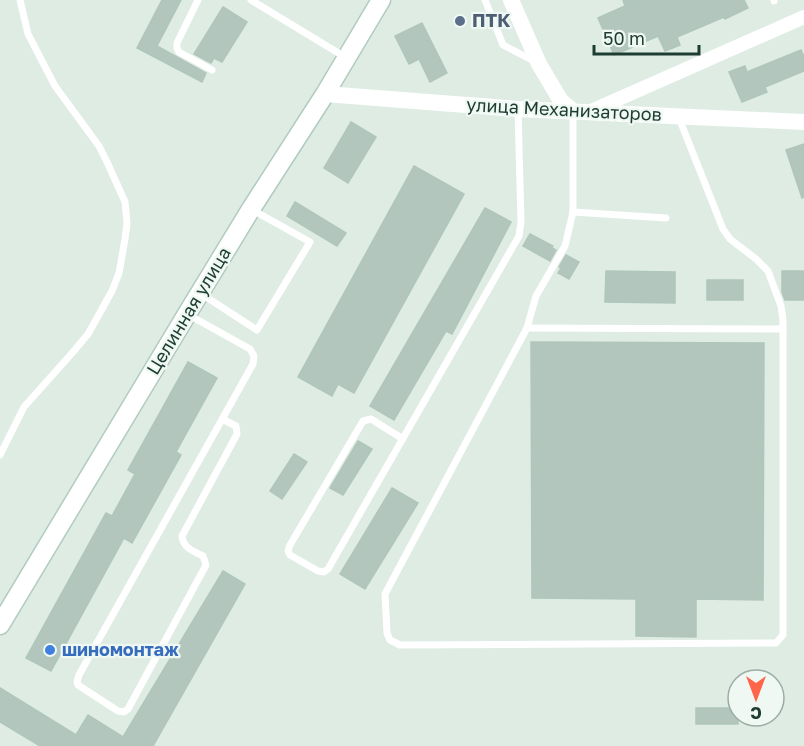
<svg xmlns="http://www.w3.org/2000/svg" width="804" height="746" font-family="'Golos Text',sans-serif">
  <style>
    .building { fill: #b3c6bd; stroke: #b0c6bb; stroke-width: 1.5 }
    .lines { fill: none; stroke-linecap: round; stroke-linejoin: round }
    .secondary-casing { stroke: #b0ccc0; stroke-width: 21 }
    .service { stroke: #fff; stroke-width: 7 }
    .minor { stroke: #fff; stroke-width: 14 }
    .tertiary { stroke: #fff; stroke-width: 16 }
    .secondary { stroke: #fff; stroke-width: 18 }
    .service-dot { fill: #5c6f8a; stroke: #eff8f3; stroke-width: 2 }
    .shop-dot { fill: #3f7fe0; stroke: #eff8f3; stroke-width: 2 }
    .labels { text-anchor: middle; stroke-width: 4.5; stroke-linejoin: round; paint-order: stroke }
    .service-label { font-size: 18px; font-weight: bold; fill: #4e5e75; stroke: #eff8f3; text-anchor: start }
    .street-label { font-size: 18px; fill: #1e3d32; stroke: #eff8f3 }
    .shop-label { font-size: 18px; font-weight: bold; fill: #366cbe; stroke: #eff8f3; text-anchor: start }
  </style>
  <rect width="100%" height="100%" fill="#deece4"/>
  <g class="building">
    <polygon points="162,0 181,0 157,46 206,73 202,82 137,48"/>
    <polygon points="623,0 744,0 748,8 725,19 724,17 677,37 680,45 665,51 658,36 614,55 598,18 625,6"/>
    <polygon points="223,7 247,22 222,62 214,58 211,63 194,54"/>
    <polygon points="422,23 447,73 430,82 419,59 409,64 395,36"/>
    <polygon points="801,50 804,57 804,71 765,87 767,92 742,102 729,72 745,66 747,72"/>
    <polygon points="351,122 376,137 348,183 324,168"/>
    <polygon points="804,144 804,197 802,198 786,150"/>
    <polygon points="414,166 464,194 354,393 338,384 332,396 298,377"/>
    <polygon points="295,202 346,233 337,246 287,216"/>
    <polygon points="485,208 511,222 452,334 446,331 394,420 370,406"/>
    <polygon points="530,234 553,246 552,248 556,250 550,261 523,246"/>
    <polygon points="566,255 579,262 569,279 558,273 561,268 559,267"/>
    <polygon points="606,271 675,272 675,303 605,302"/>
    <polygon points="782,271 804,271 804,300 785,300 782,292"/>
    <rect x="707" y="280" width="36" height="20"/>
    <polygon points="531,342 764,343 763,600 696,599 696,637 636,636 636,599 532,598"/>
    <polygon points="188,362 217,378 176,452 181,455 132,543 124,538 51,671 26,658 106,513 112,516 135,474 128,470"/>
    <polygon points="358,441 372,449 343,495 330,488"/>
    <polygon points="294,454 307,462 282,499 270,491"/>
    <polygon points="392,488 418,503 365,589 340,574"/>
    <polygon points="223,571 245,584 153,746 40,746 0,722 0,688 76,735 88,715 123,737"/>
    <rect x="696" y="708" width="42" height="16"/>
  </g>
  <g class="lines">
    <defs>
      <polyline id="secondary" points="0,625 187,314 251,209 325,94 381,0"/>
    </defs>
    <use href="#secondary" class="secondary-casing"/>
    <g class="service">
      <polyline points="198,0 177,43 177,48 179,52 212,70"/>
      <polyline points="251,0 345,57"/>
      <polyline points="485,0 503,45 534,61"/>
      <polyline points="774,0 774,1"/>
      <polyline points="573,113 573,212 565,246 536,296 527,328 385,594 387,633 390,640 400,645 776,643 783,635 783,320 781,306 768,271 756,259 730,239 723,229 679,118"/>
      <polyline points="573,212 666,218"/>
      <polyline points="200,293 257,330 310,242 251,209"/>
      <path d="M187 314 250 349 254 356 253 364 79 675 77 682 78 685 118 711 124 712 128 709 206 565 203 556C193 551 183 548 182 536L237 434 236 426 222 419"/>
      <polyline points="527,328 783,329"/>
      <polyline points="403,439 371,419 363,421 290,545 288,551 290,555 318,571 324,572 328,569 519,236 521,222 518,110"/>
      <polyline points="0,455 24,407 73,352 88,334 112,291 119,273 125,239 127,223 125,202 107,162 99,146 55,86 28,34 20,0"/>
    </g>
    <polyline class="minor" points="589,112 804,17"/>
    <g class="tertiary">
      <polyline points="511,0 539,64 561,101 573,111"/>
      <polyline points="325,94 518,109 804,122"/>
    </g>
    <use href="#secondary" class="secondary"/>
  </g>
  <circle class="service-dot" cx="460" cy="21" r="6"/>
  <circle class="shop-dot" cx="50" cy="650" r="6"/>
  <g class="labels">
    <g class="service-label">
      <text x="472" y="27">ПТК</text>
    </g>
    <g class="street-label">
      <text transform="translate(564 110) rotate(3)" y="6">улица Механизаторов</text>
      <text transform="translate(189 311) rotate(-59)" y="6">Целинная улица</text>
    </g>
    <g class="shop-label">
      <text x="62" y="656">шиномонтаж</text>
    </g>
  </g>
  <g transform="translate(756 698) rotate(180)"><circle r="28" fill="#eff8f3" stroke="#9bada6" stroke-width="1.5"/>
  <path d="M0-4.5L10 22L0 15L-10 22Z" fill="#ff6549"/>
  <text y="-9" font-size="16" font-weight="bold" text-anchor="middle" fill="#1e3d32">С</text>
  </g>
  <path d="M594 45v9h105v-9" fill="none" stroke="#1e3d32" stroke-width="3"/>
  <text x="603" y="45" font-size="18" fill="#1e3d32" stroke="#eff8f3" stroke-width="4.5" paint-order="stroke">50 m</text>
</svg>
